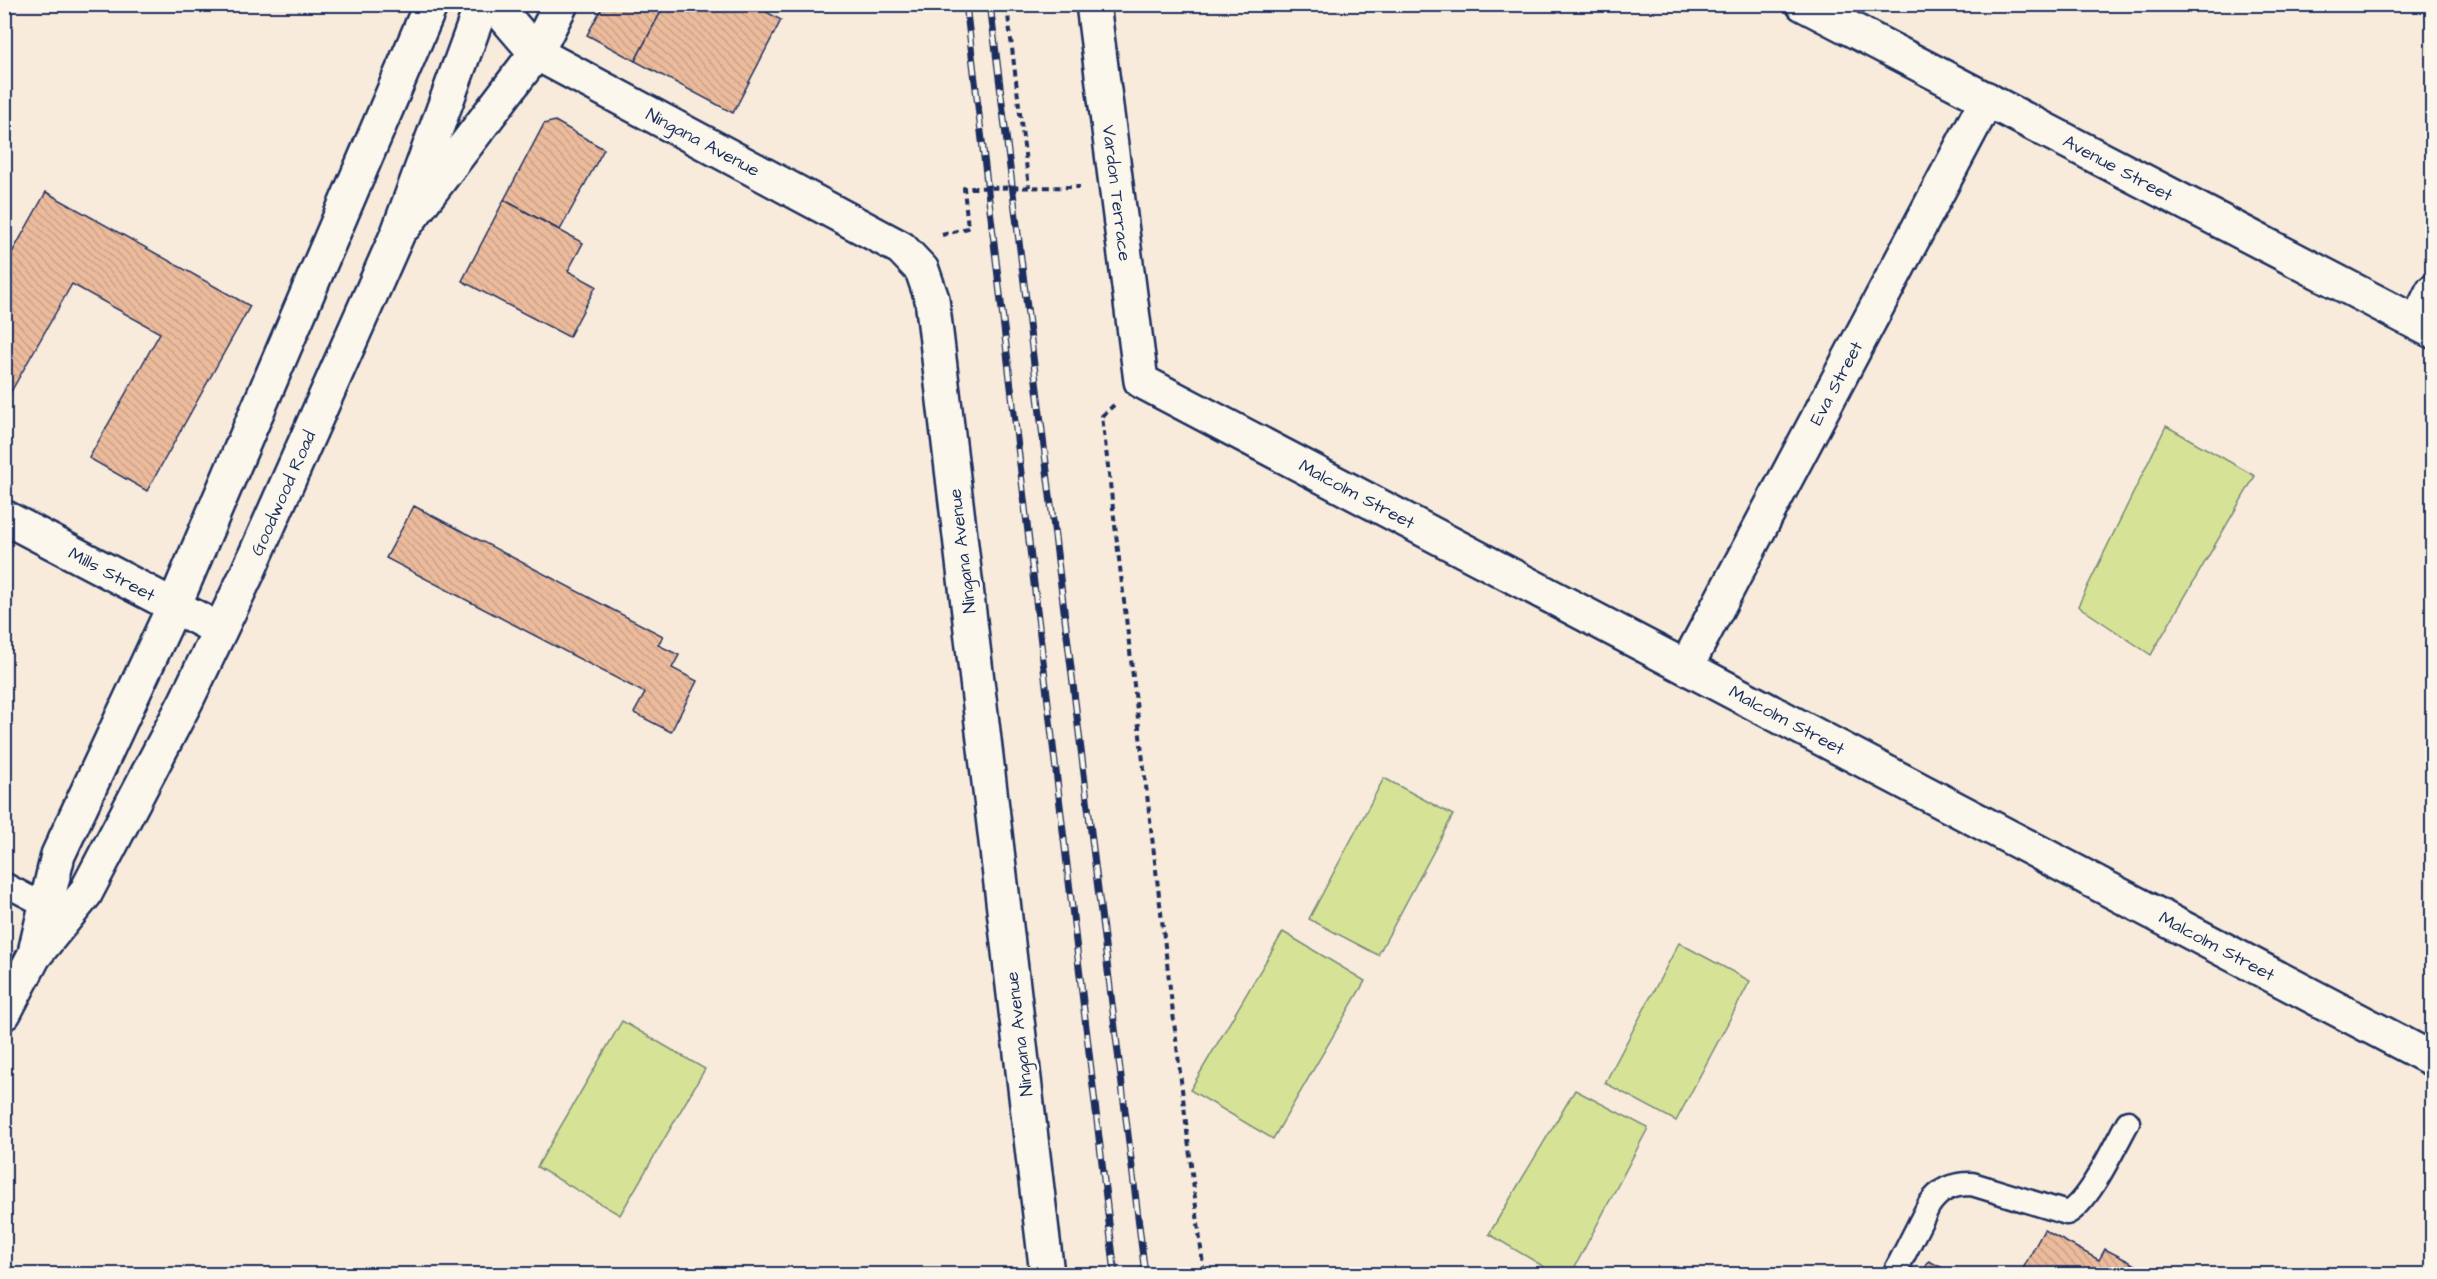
<svg xmlns="http://www.w3.org/2000/svg" width="2437" height="1279" font-family="'Architects Daughter',sans-serif">
  <style>
    .park { fill: #d6e396; stroke: #78897a; stroke-width: 1.5 }
    .building { fill: url(#building-back-hatch); stroke: #1b2f5e; stroke-width: 1.5 }
    .lines { fill: none; stroke-linecap: round; stroke-linejoin: round }
    .lane-casing { stroke: #1b2f5e; stroke-width: 27 }
    .street-casing { stroke: #1b2f5e; stroke-width: 38 }
    .secondary-casing { stroke: #1b2f5e; stroke-width: 38 }
    .path { stroke: #1b2f5e; stroke-width: 4; stroke-dasharray: 6 4.5; stroke-linecap: butt }
    .lane { stroke: #fbf7ec; stroke-width: 22 }
    .street { stroke: #fbf7ec; stroke-width: 33 }
    .secondary { stroke: #fbf7ec; stroke-width: 33 }
    .rail-casing { stroke: #1b2f5e; stroke-width: 7 }
    .rail { stroke: #fbf7ec; stroke-width: 4.5; stroke-dasharray: 14; stroke-linecap: butt }
    .labels { text-anchor: middle; stroke-width: 5; stroke-linejoin: round; paint-order: stroke }
    .street-label { font-size: 18px; fill: #1b2f5e; stroke: #fbf7ec }
  </style>
  <defs>
    <pattern id="building-back-hatch" width="6" height="6" patternUnits="userSpaceOnUse" patternTransform="scale(1.5)"><rect width="6" height="6" fill="#ecbb9c"/><path d="M-1 5l2 2M0 0l6 6M5-1l2 2" fill="none" stroke="#caa189"/></pattern>
  </defs>
  <rect width="100%" height="100%" fill="#f8ebdc"/>
  <filter id="ink" filterUnits="userSpaceOnUse"><feTurbulence type="fractalNoise" baseFrequency=".0167" numOctaves="2"/><feDisplacementMap in="SourceGraphic" scale="12" xChannelSelector="R" yChannelSelector="G"/><feConvolveMatrix kernelMatrix="1 2 1 2 8 2 1 2 1" color-interpolation-filters="sRGB"/></filter>
  <g filter="url(#ink)">
    <g class="park">
      <polygon points="2166,426 2255,476 2151,655 2078,606"/>
      <polygon points="1384,778 1453,815 1378,955 1309,919"/>
      <polygon points="1283,932 1365,981 1273,1139 1190,1090"/>
      <polygon points="1679,943 1750,981 1676,1121 1605,1083"/>
      <polygon points="622,1021 705,1069 620,1215 537,1167"/>
      <polygon points="1575,1090 1648,1128 1571,1274 1556,1274 1489,1234"/>
    </g>
    <g class="building">
      <polygon points="604,4 665,4 635,61 587,35"/>
      <polygon points="665,4 752,4 781,20 733,113 635,61"/>
      <polygon points="555,121 604,149 560,230 504,200 544,124"/>
      <polygon points="46,192 250,306 147,491 89,458 160,333 72,284 4,404 4,267"/>
      <polygon points="504,200 583,243 568,271 596,286 569,337 462,281"/>
      <polygon points="414,506 663,636 658,645 679,655 672,668 697,681 671,732 634,713 645,693 386,558"/>
      <polygon points="2044,1230 2099,1260 2105,1249 2153,1274 2020,1274"/>
      <polygon points="1929,1261 1954,1274 1922,1274"/>
    </g>
    <g class="lines">
      <defs>
        <g id="lane">
          <polyline points="4,884 46,906"/>
          <path d="M1894 1274 1929 1205C1940 1189 1952 1184 1972 1184L2067 1213C2089 1202 2115 1145 2128 1122"/>
        </g>
        <g id="street">
          <polyline points="494,4 536,53 901,248 922,270 932,299 1047,1274"/>
          <polyline points="1093,4 1141,381 2432,1059"/>
          <polyline points="1803,4 2432,331"/>
          <polyline points="405,225 536,53 561,4"/>
          <polyline points="2417,323 2432,292"/>
          <polyline points="4,517 220,630"/>
          <polyline points="1686,667 1987,99"/>
        </g>
        <g id="secondary">
          <polyline points="36,948 58,855 174,606 431,4"/>
          <polyline points="4,1013 34,956 85,894 186,701 247,574 398,233 482,4"/>
        </g>
      </defs>
      <use href="#lane" class="lane-casing"/>
      <use href="#street" class="street-casing"/>
      <use href="#secondary" class="secondary-casing"/>
      <g class="path">
        <polyline points="1007,7 1029,187"/>
        <polyline points="942,235 968,228 964,188 1080,187"/>
        <polyline points="1114,405 1102,416 1204,1274"/>
      </g>
      <use href="#lane" class="lane"/>
      <use href="#street" class="street"/>
      <use href="#secondary" class="secondary"/>
      <defs>
        <g id="rail">
          <polyline points="966,4 1115,1274"/>
          <polyline points="990,4 1145,1274"/>
        </g>
      </defs>
      <use href="#rail" class="rail-casing"/>
      <use href="#rail" class="rail"/>
    </g>
  </g>
  <g class="labels">
    <g class="street-label">
      <text transform="translate(703 142) rotate(28)" y="6">Ningana Avenue</text>
      <text transform="translate(2118 168) rotate(28)" y="6">Avenue Street</text>
      <text transform="translate(1117 193) rotate(83)" y="6">Vardon Terrace</text>
      <text transform="translate(1836 383) rotate(-62)" y="6">Eva Street</text>
      <text transform="translate(283 493) rotate(-66)" y="6">Goodwood Road</text>
      <text transform="translate(1357 494) rotate(28)" y="6">Malcolm Street</text>
      <text transform="translate(962 551) rotate(-97)" y="6">Ningana Avenue</text>
      <text transform="translate(112 574) rotate(28)" y="6">Mills Street</text>
      <text transform="translate(1787 720) rotate(28)" y="6">Malcolm Street</text>
      <text transform="translate(2217 946) rotate(28)" y="6">Malcolm Street</text>
      <text transform="translate(1019 1034) rotate(-97)" y="6">Ningana Avenue</text>
    </g>
  </g>
  <rect width="2437" height="1279" fill="none" stroke="#fbf7ec" stroke-width="24"/>
  <rect x="12" y="12" width="2413" height="1255" fill="none" stroke="#1b2f5e" stroke-width="2" filter="url(#ink)"/>
</svg>
